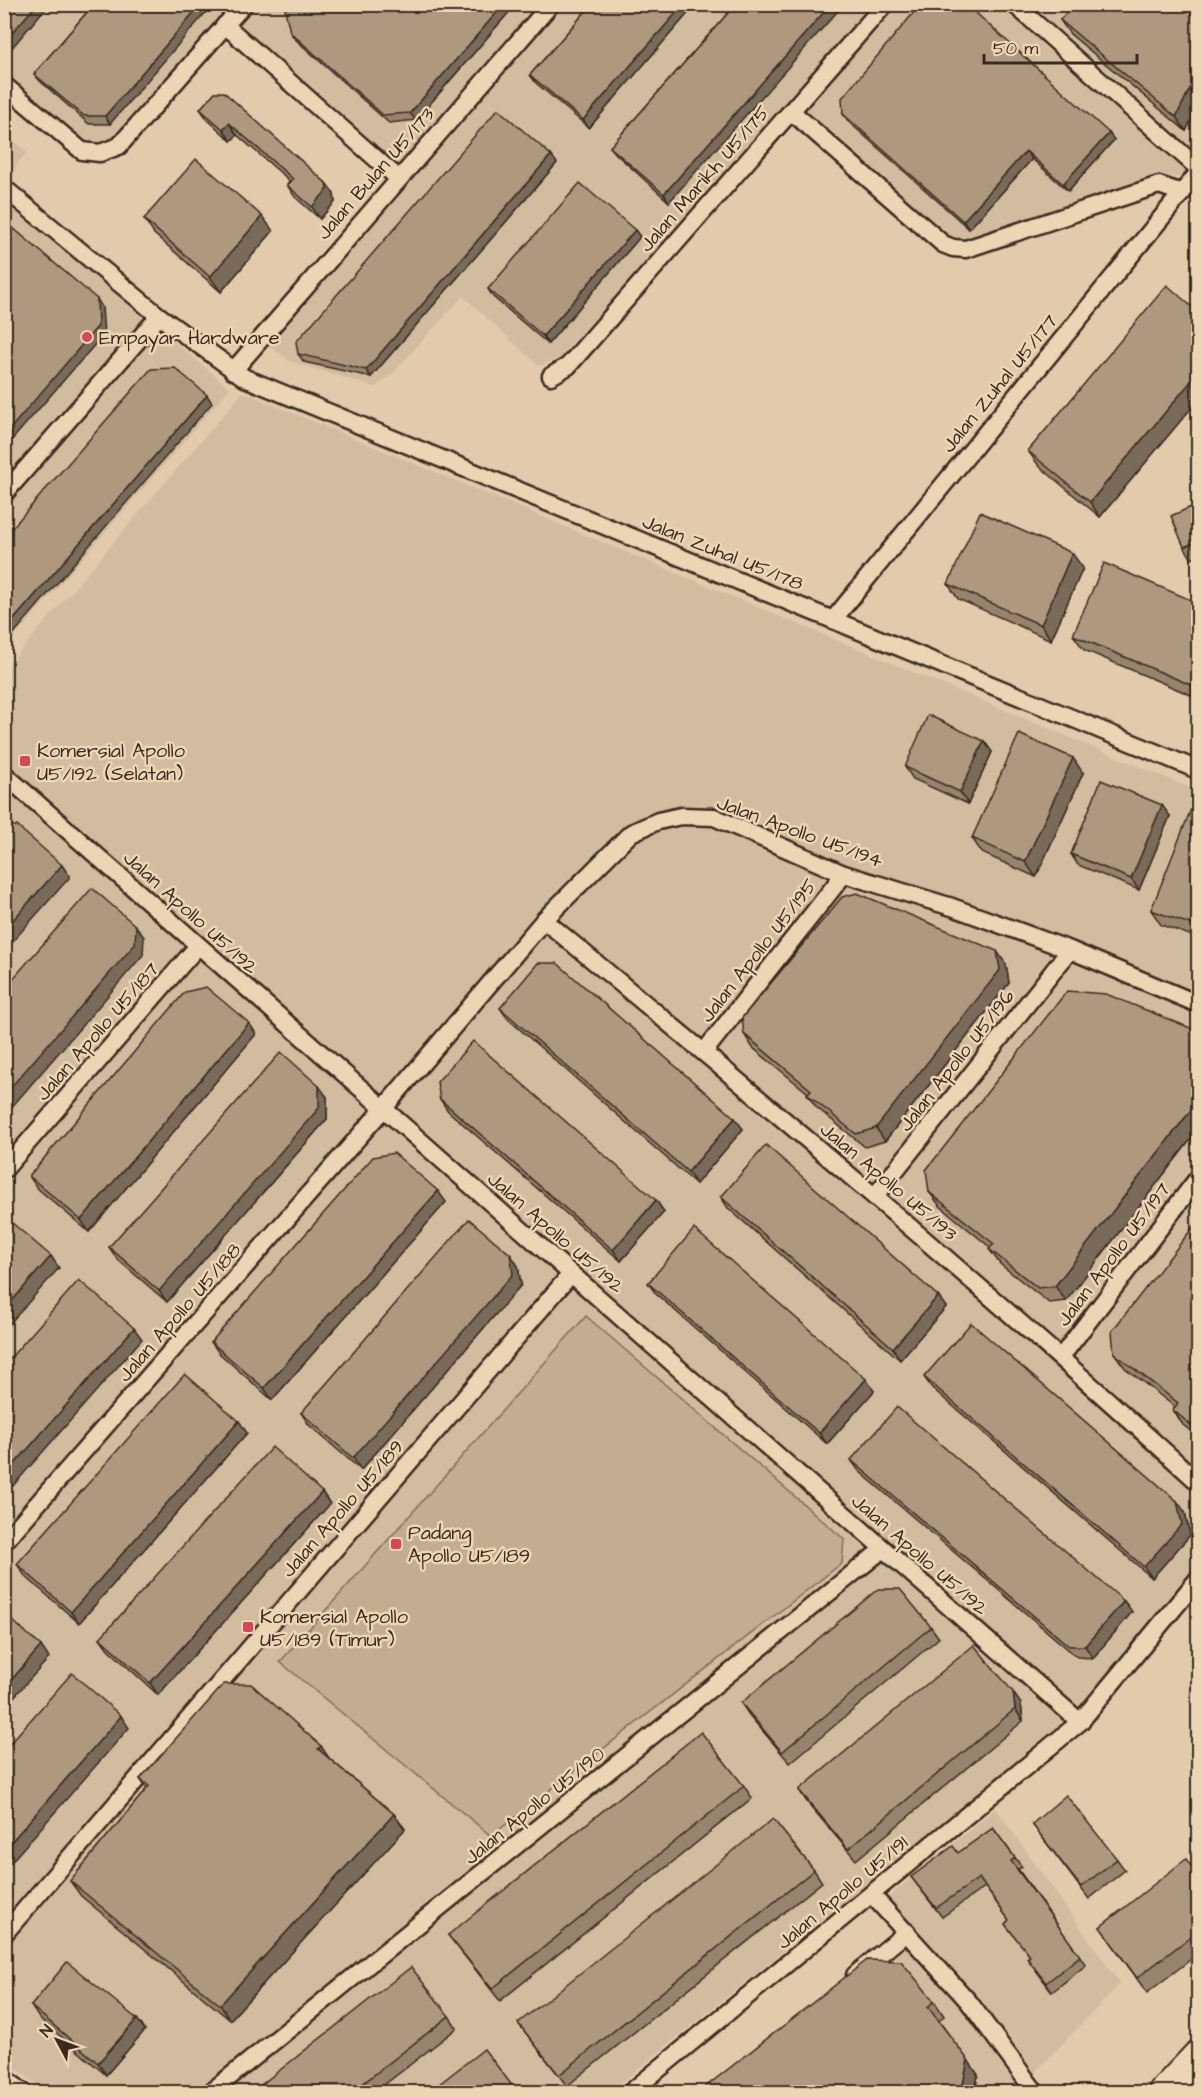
<svg xmlns="http://www.w3.org/2000/svg" width="1203" height="2097" font-family="'Architects Daughter',sans-serif">
  <style>
    .built { fill: #d2bc9f }
    .green { fill: #c3ad91; stroke: #7f6c58; stroke-width: 1.5 }
    .lines { fill: none; stroke-linecap: round; stroke-linejoin: round }
    .street-casing { stroke: #3b2a1e; stroke-width: 21 }
    .highway-casing { stroke: #3b2a1e; stroke-width: 34 }
    .street { stroke: #ecd5b5; stroke-width: 16 }
    .highway { stroke: #ecd5b5; stroke-width: 30 }
    .wall { fill: #96846e; stroke: #3b2a1e; stroke-width: 1.5 }
    .shaded-wall { fill: #7a6b5a; stroke: #3b2a1e; stroke-width: 1.5 }
    .building { fill: #ae9980; stroke: #3b2a1e; stroke-width: 1.5 }
    .poi-dot { fill: #d1495b; stroke: #ecd5b5; stroke-width: 2 }
    .labels { text-anchor: middle; stroke-width: 5; stroke-linejoin: round; paint-order: stroke }
    .street-label { font-size: 20px; fill: #3b2a1e; stroke: #ecd5b5 }
    .poi-label { font-size: 20px; fill: #3b2a1e; stroke: #ecd5b5; text-anchor: start }
  </style>
  <rect width="100%" height="100%" fill="#e2cbac"/>
  <filter id="ink" filterUnits="userSpaceOnUse"><feTurbulence type="fractalNoise" baseFrequency=".0167" numOctaves="2"/><feDisplacementMap in="SourceGraphic" scale="12" xChannelSelector="R" yChannelSelector="G"/><feConvolveMatrix kernelMatrix="1 2 1 2 8 2 1 2 1" color-interpolation-filters="sRGB"/></filter>
  <g filter="url(#ink)">
    <g class="built">
      <polygon points="5,5 1198,5 1198,157 1180,178 1159,174 963,241 948,239 790,100 560,358 539,366 463,296 388,378 375,387 289,361 265,342 407,179 225,15 115,139 85,145 5,75"/>
      <polygon points="5,133 27,152 5,180"/>
      <polygon points="5,201 230,388 5,648"/>
      <polygon points="243,392 1198,791 1198,1568 1079,1711 610,2092 46,2092 5,2060 4,796 20,778 5,764 5,669"/>
      <polygon points="996,1808 1120,1984 1021,2087 1015,2092 721,2092 918,1932 886,1899"/>
    </g>
    <polygon class="green" points="586,1316 844,1539 842,1563 491,1836 280,1662"/>
    <g class="lines">
      <defs>
        <g id="street">
          <polyline points="1014,4 1198,168"/>
          <polyline points="225,25 399,179"/>
          <polyline points="4,85 82,151 100,153 119,146 244,4"/>
          <polyline points="791,111 943,244 953,248 966,249 1159,185 1182,193"/>
          <polyline points="4,188 159,316 245,378 1198,770"/>
          <polyline points="233,371 551,4"/>
          <polyline points="551,376 568,366 885,4"/>
          <polyline points="4,494 159,316"/>
          <polyline points="833,620 1198,173"/>
          <polyline points="4,774 1080,1722"/>
          <path d="M544 920C766 1103 986 1288 1198 1482"/>
          <polyline points="704,1052 844,874"/>
          <polyline points="4,1170 197,947"/>
          <polyline points="875,1196 1070,950"/>
          <polyline points="1061,1357 1198,1178"/>
          <polyline points="4,1542 384,1108 544,920 631,833 658,821 681,816 714,817 844,874 952,907 1070,950 1198,1004"/>
          <polyline points="872,1895 969,2002 1033,2089 1028,2092"/>
          <polyline points="4,1934 571,1274"/>
          <polyline points="855,1975 907,1932"/>
          <polyline points="4,2078 23,2092"/>
          <polyline points="211,2092 883,1549"/>
          <polyline points="631,2092 1080,1722 1198,1579"/>
        </g>
        <polyline id="highway" points="1164,2092 1198,2056"/>
      </defs>
      <use href="#street" class="street-casing"/>
      <use href="#highway" class="highway-casing"/>
      <use href="#street" class="street"/>
      <use href="#highway" class="highway"/>
    </g>
    <g class="wall">
      <polygon points="94,4 110,124 89,124 40,81 34,74"/>
      <polygon points="516,4 416,120 389,123 295,39 290,32"/>
      <polygon points="592,4 696,4 589,128 536,83 530,75"/>
      <polygon points="736,4 669,202 616,154 610,147"/>
      <polygon points="1198,4 1198,106 1186,131 1070,34 1060,20"/>
      <polygon points="215,92 326,183 334,194 335,202 320,219 295,197 287,185 290,181 237,135 231,141 208,120 200,109"/>
      <polygon points="843,114 1109,133 1114,140 1068,191 1032,159 969,229 849,122"/>
      <polygon points="557,163 371,377 304,362 298,354"/>
      <polygon points="144,219 273,231 221,292 154,234"/>
      <polygon points="635,230 640,237 548,344 493,297 488,289"/>
      <polygon points="1198,312 1198,400 1100,517 1039,466 1028,451"/>
      <polygon points="1198,504 1198,556 1192,559 1184,547"/>
      <polygon points="1083,568 1051,640 958,599 948,584"/>
      <polygon points="1198,603 1198,698 1084,650 1073,635"/>
      <polygon points="984,741 992,752 968,804 913,779 905,767"/>
      <polygon points="1083,773 1036,877 982,853 972,838"/>
      <polygon points="1198,807 1198,938 1161,925 1151,910"/>
      <polygon points="1170,816 1139,890 1078,865 1071,854"/>
      <polygon points="1006,964 1009,983 885,1141 865,1147 816,1107 807,1094 808,1093 753,1048 744,1034"/>
      <polygon points="500,1008 743,1129 696,1184 508,1019"/>
      <polygon points="249,1023 256,1034 89,1232 37,1188 29,1176"/>
      <polygon points="1198,1031 1198,1130 1066,1301 1049,1303 1000,1264 989,1249 991,1248 940,1206 929,1192"/>
      <polygon points="327,1097 327,1119 167,1302 117,1259 109,1247"/>
      <polygon points="440,1099 656,1200 664,1212 621,1261 448,1111"/>
      <polygon points="721,1197 946,1307 900,1360 728,1208"/>
      <polygon points="446,1202 272,1400 219,1353 211,1342"/>
      <polygon points="1198,1221 1198,1437 1183,1425 1173,1410 1175,1407 1125,1368 1114,1353"/>
      <polygon points="510,1254 518,1266 521,1285 361,1470 309,1425 301,1413"/>
      <polygon points="648,1283 874,1391 827,1444 656,1294"/>
      <polygon points="924,1377 1185,1512 1190,1535 1152,1578 932,1388"/>
      <polygon points="247,1433 79,1623 25,1576 17,1564"/>
      <polygon points="851,1460 1124,1601 1132,1612 1093,1658 1077,1657 859,1471"/>
      <polygon points="322,1492 330,1504 158,1695 108,1649 100,1638"/>
      <polygon points="931,1627 939,1638 790,1763 749,1715 741,1703"/>
      <polygon points="1021,1704 1023,1721 856,1860 807,1802 799,1790"/>
      <polygon points="329,1758 394,1814 405,1829 230,2020 81,1896 70,1881 147,1789 140,1779"/>
      <polygon points="744,1786 752,1798 500,2001 448,1935"/>
      <polygon points="1032,1824 1117,1859 1125,1870 1089,1899"/>
      <polygon points="993,1828 1022,1867 1018,1869 1086,1965 1052,1992 1027,1958 1030,1956 1005,1924 1009,1920 985,1887 942,1917 911,1877 958,1853"/>
      <polygon points="814,1870 822,1882 567,2086 518,2023"/>
      <polygon points="1198,1875 1198,1954 1147,1993 1100,1927"/>
      <polygon points="934,2001 944,2016 939,2021 978,2075 975,2092 699,2092"/>
      <polygon points="31,2006 137,2019 145,2030 106,2075 39,2018"/>
      <polygon points="449,2016 457,2028 375,2092 252,2092"/>
    </g>
    <g class="shaded-wall">
      <polygon points="37,4 49,4 10,50 4,42"/>
      <polygon points="201,4 213,4 110,124 105,116"/>
      <polygon points="504,4 516,4 416,120 410,113"/>
      <polygon points="684,4 696,4 589,128 583,120"/>
      <polygon points="831,4 844,4 669,202 664,194"/>
      <polygon points="1198,72 1198,106 1186,131 1176,117"/>
      <polygon points="229,123 237,135 231,141 223,129"/>
      <polygon points="1109,133 1114,140 1068,191 1063,184"/>
      <polygon points="1026,151 1032,159 969,229 963,221"/>
      <polygon points="551,155 557,163 371,377 366,370"/>
      <polygon points="326,183 334,194 335,202 320,219 312,207"/>
      <polygon points="262,216 273,231 221,292 210,277"/>
      <polygon points="635,230 640,237 548,344 543,336"/>
      <polygon points="97,299 102,307 104,334 4,449 4,436"/>
      <polygon points="1198,373 1198,400 1100,517 1090,502"/>
      <polygon points="207,395 212,403 4,645 4,631"/>
      <polygon points="1072,553 1083,568 1051,640 1041,625"/>
      <polygon points="984,741 992,752 968,804 960,792"/>
      <polygon points="1073,758 1083,773 1036,877 1025,862"/>
      <polygon points="1162,805 1170,816 1139,890 1131,879"/>
      <polygon points="62,865 70,877 4,951 4,930"/>
      <polygon points="136,926 144,937 143,955 4,1116 4,1095"/>
      <polygon points="997,951 1006,964 1009,983 885,1141 876,1128"/>
      <polygon points="249,1023 256,1034 89,1232 81,1220"/>
      <polygon points="319,1086 327,1097 327,1119 167,1302 159,1291"/>
      <polygon points="1198,1101 1198,1130 1066,1301 1055,1286"/>
      <polygon points="735,1118 743,1129 696,1184 688,1172"/>
      <polygon points="438,1191 446,1202 272,1400 264,1388"/>
      <polygon points="656,1200 664,1212 621,1261 613,1250"/>
      <polygon points="510,1254 518,1266 521,1285 361,1470 353,1458"/>
      <polygon points="51,1256 59,1268 4,1330 4,1310"/>
      <polygon points="938,1296 946,1307 900,1360 893,1348"/>
      <polygon points="134,1328 142,1339 4,1496 4,1476"/>
      <polygon points="866,1379 874,1391 827,1444 819,1433"/>
      <polygon points="239,1421 247,1433 79,1623 71,1612"/>
      <polygon points="322,1492 330,1504 158,1695 150,1683"/>
      <polygon points="1177,1501 1185,1512 1190,1535 1152,1578 1144,1567"/>
      <polygon points="1124,1601 1132,1612 1093,1658 1085,1646"/>
      <polygon points="41,1646 49,1658 4,1708 4,1688"/>
      <polygon points="1013,1692 1021,1704 1023,1721 1015,1709"/>
      <polygon points="121,1716 129,1728 4,1870 4,1850"/>
      <polygon points="321,1746 331,1761 318,1749"/>
      <polygon points="394,1814 405,1829 230,2020 220,2005"/>
      <polygon points="137,2019 145,2030 106,2075 98,2063"/>
      <polygon points="968,2060 978,2075 975,2092 965,2092 962,2089"/>
    </g>
    <g class="building">
      <polygon points="4,4 37,4 4,42"/>
      <polygon points="94,4 201,4 105,116 84,116 34,74"/>
      <polygon points="290,4 504,4 410,113 383,115 290,32 285,10"/>
      <polygon points="592,4 684,4 583,120 530,75"/>
      <polygon points="736,4 831,4 664,194 610,147"/>
      <polygon points="921,4 966,4 1109,133 1063,184 1026,151 963,221 843,114 842,98"/>
      <polygon points="1074,4 1198,4 1198,72 1176,117 1060,20"/>
      <polygon points="215,92 224,92 326,183 327,190 312,207 287,185 293,179 229,123 223,129 200,109"/>
      <polygon points="498,109 551,155 366,370 298,354 296,342"/>
      <polygon points="196,159 262,216 210,277 144,219"/>
      <polygon points="580,183 635,230 543,336 488,289"/>
      <polygon points="4,228 13,228 97,299 98,326 4,436"/>
      <polygon points="1167,285 1198,312 1198,373 1090,502 1028,451"/>
      <polygon points="175,368 207,395 4,631 4,537 151,369"/>
      <polygon points="1198,504 1198,541 1184,547 1171,516"/>
      <polygon points="980,512 1072,553 1041,625 948,584"/>
      <polygon points="1104,563 1198,603 1198,688 1073,635"/>
      <polygon points="928,715 984,741 960,792 905,767"/>
      <polygon points="1019,734 1073,758 1025,862 972,838"/>
      <polygon points="1101,780 1162,805 1131,879 1071,854"/>
      <polygon points="1193,804 1198,807 1198,927 1151,910"/>
      <polygon points="4,826 17,826 62,865 4,930"/>
      <polygon points="92,888 136,926 135,944 4,1095 4,989"/>
      <polygon points="857,893 997,951 1000,970 876,1128 856,1134 807,1094 811,1090 744,1034 742,1018 842,897"/>
      <polygon points="538,963 557,963 735,1118 688,1172 500,1008"/>
      <polygon points="206,987 249,1023 81,1220 29,1176 185,992"/>
      <polygon points="1067,991 1106,994 1198,1031 1198,1101 1055,1286 1038,1288 989,1249 994,1244 929,1192 926,1170"/>
      <polygon points="473,1041 656,1200 613,1250 440,1099 437,1082"/>
      <polygon points="281,1052 319,1086 319,1108 159,1291 109,1247"/>
      <polygon points="766,1145 938,1296 893,1348 721,1197"/>
      <polygon points="394,1153 438,1191 264,1388 211,1342 373,1157"/>
      <polygon points="4,1216 51,1256 4,1310"/>
      <polygon points="469,1219 510,1254 513,1274 353,1458 301,1413"/>
      <polygon points="1198,1221 1198,1431 1173,1410 1178,1403 1114,1353 1112,1331"/>
      <polygon points="694,1229 866,1379 819,1433 648,1283"/>
      <polygon points="79,1280 134,1328 4,1476 4,1365"/>
      <polygon points="971,1323 1177,1501 1182,1524 1144,1567 924,1377"/>
      <polygon points="185,1374 239,1421 71,1612 17,1564"/>
      <polygon points="897,1407 1124,1601 1085,1646 1069,1646 851,1460"/>
      <polygon points="272,1447 322,1492 150,1683 100,1638"/>
      <polygon points="878,1589 900,1589 931,1627 782,1752 741,1703"/>
      <polygon points="4,1613 41,1646 4,1688"/>
      <polygon points="974,1645 1013,1692 1015,1709 848,1849 799,1790"/>
      <polygon points="72,1673 121,1716 4,1850 4,1750"/>
      <polygon points="224,1684 251,1684 321,1746 318,1749 394,1814 220,2005 70,1881 149,1786 140,1779"/>
      <polygon points="701,1732 744,1786 492,1989 448,1935"/>
      <polygon points="1066,1795 1117,1859 1081,1887 1032,1824"/>
      <polygon points="773,1819 814,1870 559,2075 518,2023"/>
      <polygon points="993,1828 1015,1858 1011,1861 1080,1956 1046,1983 1027,1958 1030,1956 1005,1924 1009,1920 979,1878 936,1908 911,1877 953,1846 958,1853"/>
      <polygon points="1186,1859 1198,1875 1198,1931 1137,1978 1100,1927"/>
      <polygon points="867,1960 901,1961 934,2001 928,2007 968,2060 962,2089 958,2092 699,2092"/>
      <polygon points="67,1962 137,2019 98,2063 31,2006"/>
      <polygon points="411,1967 449,2016 352,2092 252,2092"/>
      <polygon points="484,2049 517,2092 429,2092"/>
    </g>
  </g>
  <g class="poi-dot">
    <circle cx="87" cy="337" r="6"/>
    <rect x="19" y="755" width="12" height="12" rx="3"/>
    <rect x="390" y="1538" width="12" height="12" rx="3"/>
    <rect x="242" y="1621" width="12" height="12" rx="3"/>
  </g>
  <g class="labels">
    <g class="street-label">
      <text transform="translate(375 173) rotate(-49)" y="7">Jalan Bulan U5/173</text>
      <text transform="translate(704 178) rotate(-49)" y="7">Jalan Marikh U5/175</text>
      <text transform="translate(999 383) rotate(-51)" y="7">Jalan Zuhal U5/177</text>
      <text transform="translate(723 552) rotate(22)" y="7">Jalan Zuhal U5/178</text>
      <text transform="translate(800 831) rotate(20)" y="7">Jalan Apollo U5/194</text>
      <text transform="translate(191 912) rotate(42)" y="7">Jalan Apollo U5/192</text>
      <text transform="translate(758 950) rotate(-52)" y="7">Jalan Apollo U5/195</text>
      <text transform="translate(97 1031) rotate(-49)" y="7">Jalan Apollo U5/187</text>
      <text transform="translate(956 1060) rotate(-52)" y="7">Jalan Apollo U5/196</text>
      <text transform="translate(889 1181) rotate(40)" y="7">Jalan Apollo U5/193</text>
      <text transform="translate(556 1232) rotate(41)" y="7">Jalan Apollo U5/192</text>
      <text transform="translate(1113 1254) rotate(-53)" y="7">Jalan Apollo U5/197</text>
      <text transform="translate(179 1312) rotate(-49)" y="7">Jalan Apollo U5/188</text>
      <text transform="translate(342 1508) rotate(-49)" y="7">Jalan Apollo U5/189</text>
      <text transform="translate(920 1554) rotate(41)" y="7">Jalan Apollo U5/192</text>
      <text transform="translate(534 1805) rotate(-39)" y="7">Jalan Apollo U5/190</text>
      <text transform="translate(842 1892) rotate(-40)" y="7">Jalan Apollo U5/191</text>
    </g>
    <g class="poi-label">
      <text x="99" y="344">Empayar Hardware</text>
      <text x="37" y="757">Komersial Apollo<tspan x="37" dy="23">U5/192 (Selatan)</tspan></text>
      <text x="408" y="1539">Padang<tspan x="408" dy="23">Apollo U5/189</tspan></text>
      <text x="260" y="1623">Komersial Apollo<tspan x="260" dy="23">U5/189 (Timur)</tspan></text>
    </g>
  </g>
  <rect width="1203" height="2097" fill="none" stroke="#ecd5b5" stroke-width="24"/>
  <rect x="12" y="12" width="1179" height="2073" fill="none" stroke="#3b2a1e" stroke-width="2" filter="url(#ink)"/>
  <g transform="translate(57 2040) rotate(311)" stroke="#ecd5b5" stroke-width="4.5" paint-order="stroke">
  <path d="M0-4.5L10 22L0 15L-10 22Z" fill="#3b2a1e"/>
  <text y="-9" font-size="16" font-weight="bold" text-anchor="middle" fill="#3b2a1e">N</text>
  </g>
  <path d="M984 54v9h153v-9" fill="none" stroke="#3b2a1e" stroke-width="3"/>
  <text x="993" y="54" font-size="18" fill="#3b2a1e" stroke="#ecd5b5" stroke-width="4.5" paint-order="stroke">50 m</text>
</svg>
